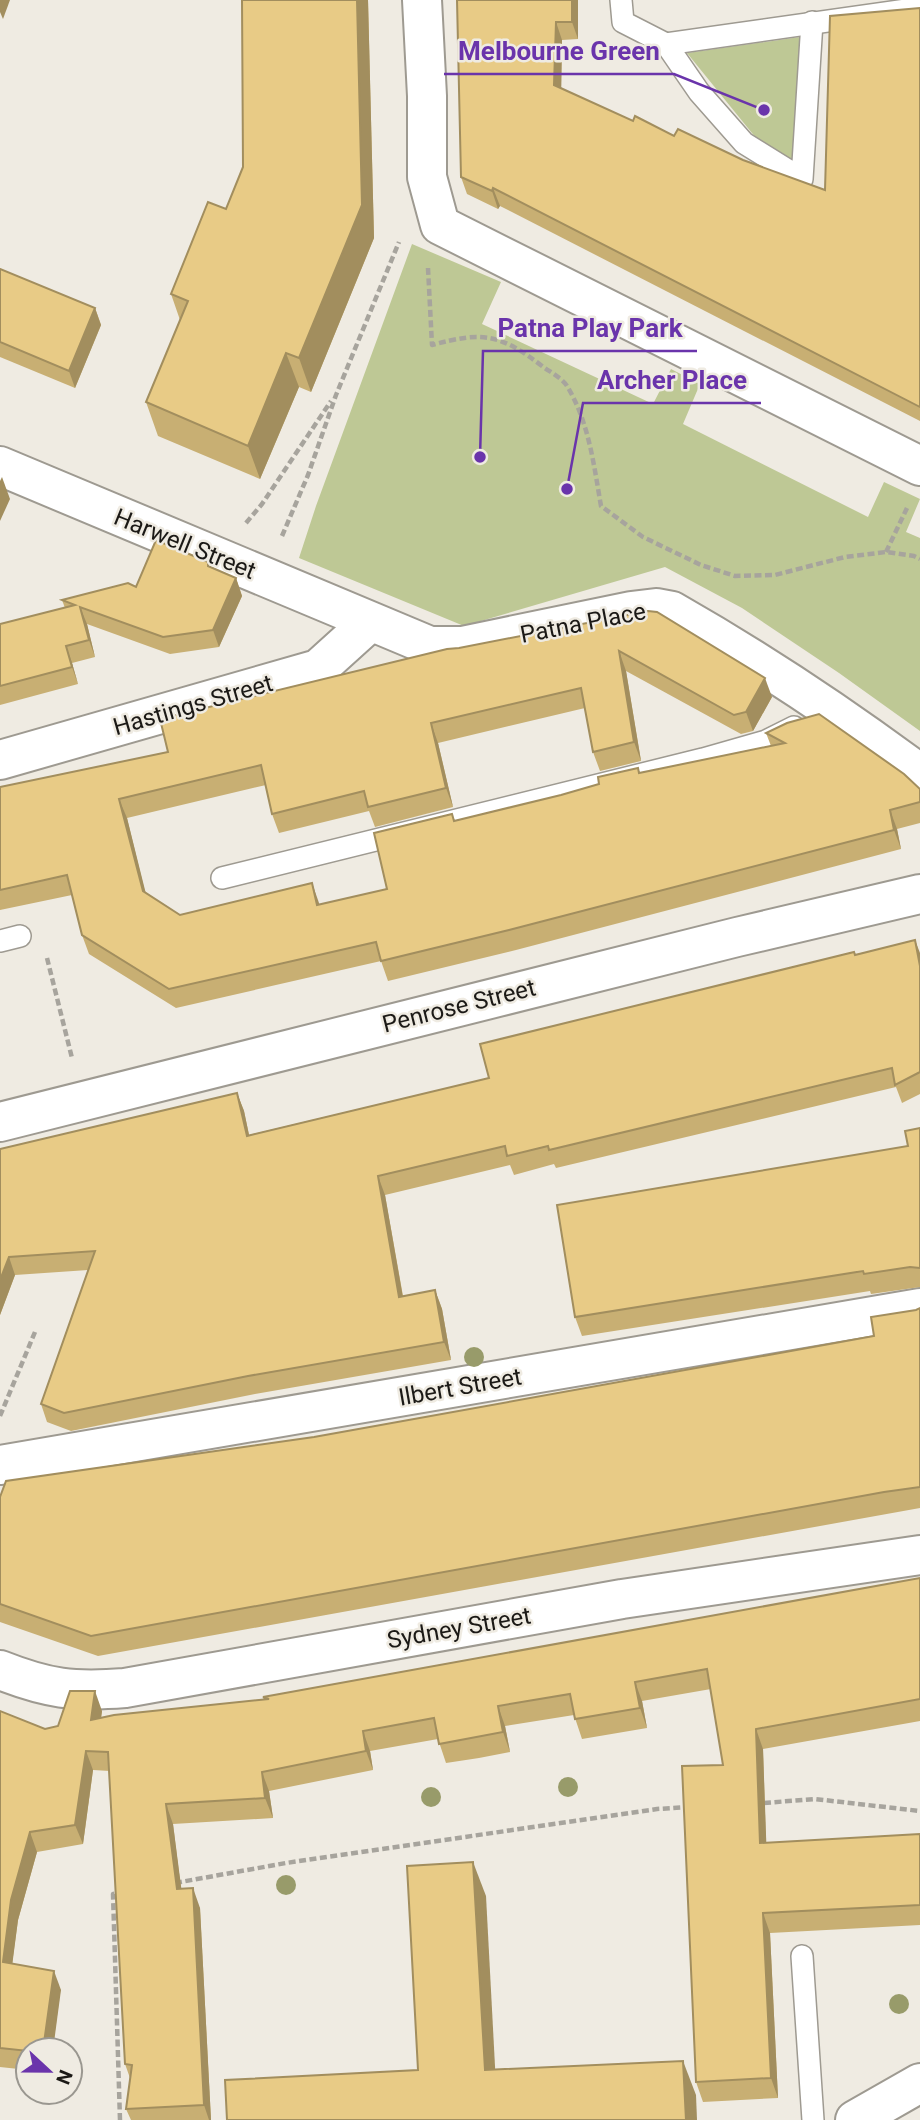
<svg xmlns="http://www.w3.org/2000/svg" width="920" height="2120" font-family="Roboto,sans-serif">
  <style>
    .green { fill: #bec895 }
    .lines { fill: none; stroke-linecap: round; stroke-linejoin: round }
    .lane-casing { stroke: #9e9a91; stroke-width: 24 }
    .street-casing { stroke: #9e9a91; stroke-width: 42 }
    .path { stroke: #a7a49d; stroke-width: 4.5; stroke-dasharray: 7 3.5; stroke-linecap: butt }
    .lane { stroke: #fff; stroke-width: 21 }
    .street { stroke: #fff; stroke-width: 38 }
    .tree { fill: #989b6a }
    .wall { fill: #c8af73 }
    .shaded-wall { fill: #a28e5e }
    .building { fill: #e8cb86; stroke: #a28e5e; stroke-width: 2 }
    .labels { text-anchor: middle; stroke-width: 5; stroke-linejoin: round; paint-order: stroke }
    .street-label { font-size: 24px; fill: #1b1916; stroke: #efebe2 }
    .leader { fill: none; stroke: #6a34ab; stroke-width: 2.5 }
    .callout-dot { fill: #6a34ab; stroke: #efebe2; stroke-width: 2.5 }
    .callout-label { font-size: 26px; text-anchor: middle; font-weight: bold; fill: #6a34ab; stroke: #efebe2; stroke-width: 5; stroke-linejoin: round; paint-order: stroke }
  </style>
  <rect width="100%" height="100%" fill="#efebe2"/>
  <g class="green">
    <polygon points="800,37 793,163 756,138 687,53"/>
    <polygon points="412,244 501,282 482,324 653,404 671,369 700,384 683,424 868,517 884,482 920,499 906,532 920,538 920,731 839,673 742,608 665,567 464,626 299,558 316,506"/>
  </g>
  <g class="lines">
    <defs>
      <g id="lane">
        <polyline points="621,0 623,22 666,44 699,92 744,143 802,179 812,22"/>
        <polyline points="666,44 920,8"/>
        <polyline points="222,878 703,759 766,741 794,727"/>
        <polyline points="0,941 20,936"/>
        <polyline points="802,1956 813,2120"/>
      </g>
      <g id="street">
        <polyline points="422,0 427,96 427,177 440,225 920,466"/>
        <path d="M0 466 430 646H462L631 611 656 608 672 611C758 660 841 715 920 774"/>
        <polyline points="0,760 318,669 370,622"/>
        <polyline points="0,1122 737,937 920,894"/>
        <polyline points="0,1465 920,1308"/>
        <path d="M0 1670C48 1689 73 1692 125 1688L622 1599 920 1555"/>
        <polyline points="855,2120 920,2083"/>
      </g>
    </defs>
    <use href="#lane" class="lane-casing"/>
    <use href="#street" class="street-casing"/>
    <g class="path">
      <path d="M428 268 432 345C483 331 500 334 542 366 550 372 562 378 567 386 589 422 594 466 601 506L643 537 701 565 735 576 775 575 845 557 886 552 914 556 920 559"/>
      <polyline points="246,523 262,504 331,401"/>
      <polyline points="282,536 308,475 336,395 399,242"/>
      <polyline points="886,552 907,508"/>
      <polyline points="47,958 72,1058"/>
      <polyline points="0,1416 35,1332"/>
      <polyline points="764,1803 815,1799 920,1811"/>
      <polyline points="175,1883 286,1863 657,1809 689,1807"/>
      <polyline points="120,2120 113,1894 122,1893"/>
    </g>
    <use href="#lane" class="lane"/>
    <use href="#street" class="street"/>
  </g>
  <g class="tree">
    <circle cx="474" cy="1357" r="10"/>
    <circle cx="568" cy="1787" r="10"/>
    <circle cx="431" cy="1797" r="10"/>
    <circle cx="286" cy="1885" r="10"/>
    <circle cx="899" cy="2004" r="10"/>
  </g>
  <g class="wall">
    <polygon points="242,0 368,0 374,238 311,392 299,387 260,479 158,436 146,402 180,320 171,294 226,209 243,167"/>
    <polygon points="457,0 578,0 578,39 562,40 561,88 633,121 825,190 920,8 920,421 500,206 498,209 467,194 461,177"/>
    <polygon points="0,269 95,308 101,325 75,388 0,357"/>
    <polygon points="210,567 236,578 242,596 219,647 170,654 87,624 95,657 72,663 78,684 0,705 0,624 65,608 62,600 136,587"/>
    <polygon points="648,611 772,697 753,731 741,734 626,671 641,761 600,771 593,752 585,708 438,743 453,807 375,827 369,811 279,833 272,814 266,785 127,818 145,892 180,915 320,905 387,889 454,821 561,795 640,773 771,746 766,733 920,789 920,823 897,829 901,849 516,950 388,981 381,961 176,1008 89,954 82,935 72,895 0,910 0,786 0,787 168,752 459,648"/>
    <polygon points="920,953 920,1094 902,1103 896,1087 556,1168 554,1164 514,1175 510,1165 385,1195 403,1296 435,1290 442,1309 451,1360 255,1394 71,1431 47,1422 41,1404 88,1270 15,1275 0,1315 0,1149 237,1093 244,1111 249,1135 489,1078 855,955"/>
    <polygon points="920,1128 920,1287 871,1294 870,1291 582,1336 575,1317 908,1146"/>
    <polygon points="920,1308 920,1508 98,1656 0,1622 0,1497 314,1437 874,1336"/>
    <polygon points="920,1578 920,1721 763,1749 766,1843 920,1834 920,1925 770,1933 778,2098 703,2102 696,2082 723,1765 711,1689 642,1701 647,1728 582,1739 574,1715 505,1726 510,1752 479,1758 446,1763 438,1739 370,1751 373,1770 269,1791 273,1818 173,1824 181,1889 200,1908 211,2120 131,2120 126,2109 130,2078 125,2064 110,1771 93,1770 83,1844 37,1852 18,1920 12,1964 61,1990 28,2050 28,2070 0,2067 0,1711 45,1729 58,1726 102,1711 101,1718 264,1699 263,1697"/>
  </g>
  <g class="shaded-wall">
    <polygon points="0,0 10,0 3,19 0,12"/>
    <polygon points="357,0 368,0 374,238 311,392 299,358"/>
    <polygon points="572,0 578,0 578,39 572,22"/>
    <polygon points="556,22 562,40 561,103 554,85"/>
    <polygon points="493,188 500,206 498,209 492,191"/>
    <polygon points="95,308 101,325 75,388 69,371"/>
    <polygon points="286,353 299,387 260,479 248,446"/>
    <polygon points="2,477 10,499 0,521 0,481"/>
    <polygon points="236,578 242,596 219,647 213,630"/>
    <polygon points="80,607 87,624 95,657 89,640"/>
    <polygon points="66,646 72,663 78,684 72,667"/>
    <polygon points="619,651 626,671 641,761 634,742"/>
    <polygon points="765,678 772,697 753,731 746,712"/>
    <polygon points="431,723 438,743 453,807 446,788"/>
    <polygon points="119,799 127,818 150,910 143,891"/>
    <polygon points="890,810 897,829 901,849 894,830"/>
    <polygon points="312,883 319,903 325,925 317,905"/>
    <polygon points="915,940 920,953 920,966"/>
    <polygon points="237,1093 244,1111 253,1154 247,1136"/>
    <polygon points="378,1176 385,1195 406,1315 399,1297"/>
    <polygon points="9,1257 15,1275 0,1315 0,1280"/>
    <polygon points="435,1290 442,1309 451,1360 444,1342"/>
    <polygon points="635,1682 642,1701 647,1728 640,1708"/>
    <polygon points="95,1691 102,1711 98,1740 91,1720"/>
    <polygon points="498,1706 505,1726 510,1752 503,1732"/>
    <polygon points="756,1729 763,1749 767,1863 760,1843"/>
    <polygon points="363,1731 370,1751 373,1770 366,1751"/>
    <polygon points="86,1751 93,1770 83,1844 75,1825"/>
    <polygon points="262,1772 269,1791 273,1818 265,1798"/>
    <polygon points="166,1804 173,1824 184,1909 177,1889"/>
    <polygon points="30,1832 37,1852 18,1920 10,1982 3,1962 11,1900"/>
    <polygon points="473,1862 486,1896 497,2104 485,2070"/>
    <polygon points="193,1888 200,1908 211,2120 209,2120 204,2105"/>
    <polygon points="763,1913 770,1933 778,2098 771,2078"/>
    <polygon points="54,1971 61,1990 53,2050 43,2050"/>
    <polygon points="683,2061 696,2095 697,2120 686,2120"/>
  </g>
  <g class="building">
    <polygon points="242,0 357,0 362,205 299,358 286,353 248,446 146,402 188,301 171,294 208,202 226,209 243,167"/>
    <polygon points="457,0 572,0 572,22 556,22 554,85 633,121 635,116 674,136 678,129 743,160 825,190 830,16 920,8 920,407 493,188 492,191 461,177"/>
    <polygon points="0,269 95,308 69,371 0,342"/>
    <polygon points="156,540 208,562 208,566 236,578 213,630 163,637 80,607 89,640 66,646 72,667 0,686 0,624 75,605 62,600 128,583 136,587"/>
    <polygon points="648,611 657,612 765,678 746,712 734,715 619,651 634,742 593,752 581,688 431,723 446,788 368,807 364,791 272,814 261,765 119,799 143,891 180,915 312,883 317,905 387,889 374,833 452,814 454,821 561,795 599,784 598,777 638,768 639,773 785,743 766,733 787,723 819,714 904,774 920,789 920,802 890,810 894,830 509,930 381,961 376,942 169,989 82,935 67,875 0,890 0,787 168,752 160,719 447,649 459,648"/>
    <polygon points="915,940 920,966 920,1072 895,1085 892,1068 549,1150 548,1146 507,1156 505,1146 378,1176 399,1297 435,1290 444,1342 248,1376 64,1413 41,1404 95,1251 9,1257 0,1280 0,1149 237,1093 247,1136 489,1078 480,1044 854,952 855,955"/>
    <polygon points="920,1128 920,1268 910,1267 864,1274 863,1271 575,1317 557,1205 908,1146 905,1131"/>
    <polygon points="920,1308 920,1487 884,1492 91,1636 0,1604 0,1497 6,1481 314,1437 874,1336 871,1317 916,1310"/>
    <polygon points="920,1578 920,1699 756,1729 760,1843 920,1834 920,1905 763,1913 771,2078 696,2082 682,1766 723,1765 707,1669 635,1682 640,1708 575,1719 570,1694 498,1706 503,1732 439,1744 434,1718 363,1731 366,1751 262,1772 265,1798 166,1804 177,1889 193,1888 204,2105 126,2109 132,2065 125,2064 108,1752 86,1751 75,1825 30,1832 11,1900 3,1962 54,1971 43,2050 28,2050 28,2051 0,2048 0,1711 45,1729 58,1726 70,1691 95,1691 91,1720 114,1715 269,1699 263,1697"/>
    <polygon points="473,1862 485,2070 683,2061 686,2120 227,2120 225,2080 418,2070 407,1866"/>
  </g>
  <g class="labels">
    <g class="street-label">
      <text transform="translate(185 544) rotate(22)" y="8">Harwell Street</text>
      <text transform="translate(583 623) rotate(-11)" y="8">Patna Place</text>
      <text transform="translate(193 705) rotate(-16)" y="8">Hastings Street</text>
      <text transform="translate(459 1006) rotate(-14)" y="8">Penrose Street</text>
      <text transform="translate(460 1387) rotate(-10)" y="8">Ilbert Street</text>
      <text transform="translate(459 1628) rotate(-10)" y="8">Sydney Street</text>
    </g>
  </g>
  <path class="leader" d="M764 110L674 74H444M480 457L483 351H697M567 489L583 403H761"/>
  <g class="callout-dot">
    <circle cx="764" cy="110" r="7"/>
    <circle cx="480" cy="457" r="7"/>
    <circle cx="567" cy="489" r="7"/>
  </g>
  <g class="callout-label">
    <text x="559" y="60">Melbourne Green</text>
    <text x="590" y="337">Patna Play Park</text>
    <text x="672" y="389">Archer Place</text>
  </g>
  <g transform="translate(49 2071) rotate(112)"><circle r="33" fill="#efebe2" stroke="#9a9790" stroke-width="2"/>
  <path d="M0-5L12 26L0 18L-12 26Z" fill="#6a34ab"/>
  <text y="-10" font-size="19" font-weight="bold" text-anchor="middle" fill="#1b1916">N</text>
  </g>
</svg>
